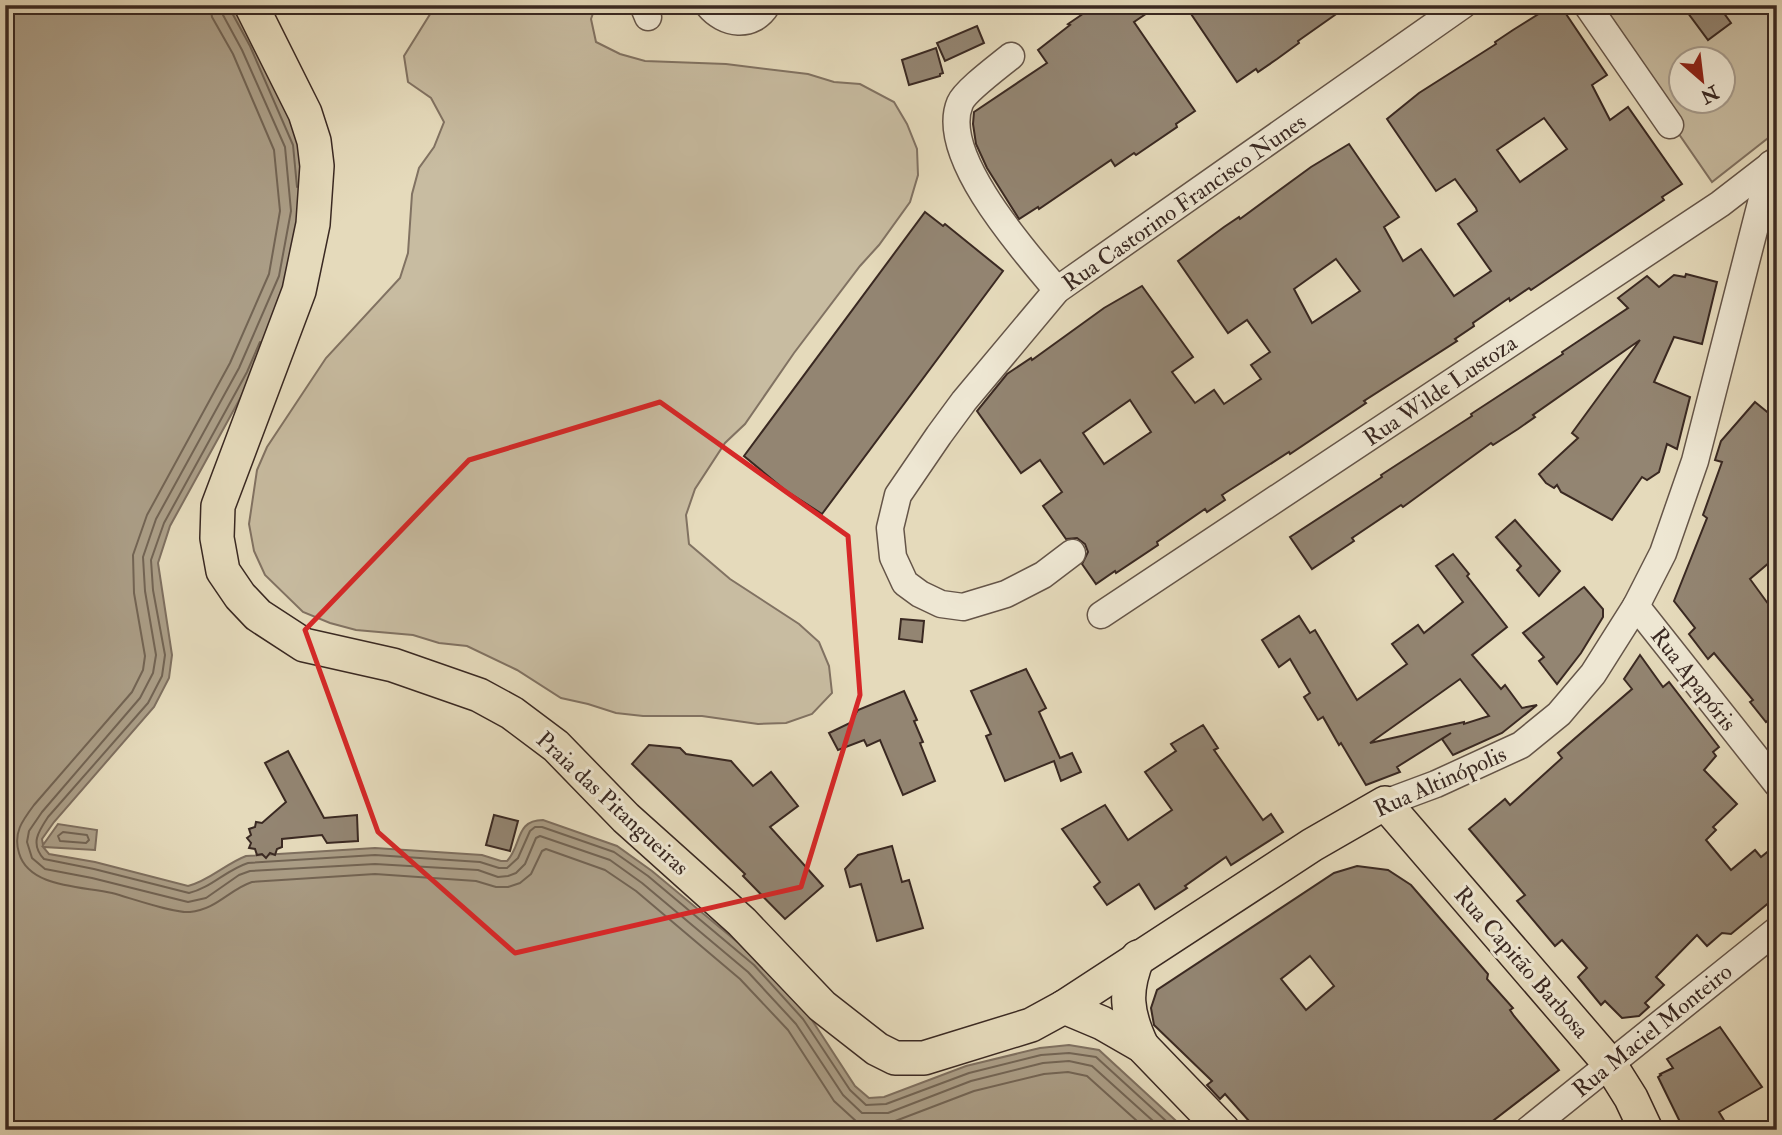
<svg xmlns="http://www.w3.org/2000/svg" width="1782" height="1135" font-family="'IM FELL Double Pica',serif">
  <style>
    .green { fill: #c8bca1; stroke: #817262; stroke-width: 2; fill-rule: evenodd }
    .water { fill: #ab9e87; stroke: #7e6f5f; stroke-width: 2 }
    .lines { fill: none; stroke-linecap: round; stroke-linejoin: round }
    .shore { stroke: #726454; stroke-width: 2 }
    .building { fill: #938572; stroke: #3a2922; stroke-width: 2; fill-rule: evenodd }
    .minor-casing { stroke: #655548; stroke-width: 29 }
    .major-casing { stroke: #3a2922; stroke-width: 36 }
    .minor { stroke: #eee7d3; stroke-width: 26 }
    .major { stroke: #e5dabb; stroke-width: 33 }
    .marked { fill: none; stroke: #d62828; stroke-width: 5; stroke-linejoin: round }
    .labels { text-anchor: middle; stroke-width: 6; stroke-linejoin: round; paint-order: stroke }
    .street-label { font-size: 23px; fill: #3a2922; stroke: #eee7d3 }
  </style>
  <rect width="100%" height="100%" fill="#e5dabb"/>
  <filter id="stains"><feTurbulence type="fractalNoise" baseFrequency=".00286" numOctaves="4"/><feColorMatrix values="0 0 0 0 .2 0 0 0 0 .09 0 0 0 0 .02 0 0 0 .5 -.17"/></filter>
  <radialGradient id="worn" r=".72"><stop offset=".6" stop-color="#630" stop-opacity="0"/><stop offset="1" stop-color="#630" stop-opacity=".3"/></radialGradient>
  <g class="green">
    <polygon points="434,5 596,5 591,19 596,42 620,54 645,61 726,64 808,74 834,82 860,84 894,102 907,124 917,149 918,175 910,202 879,245 860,266 794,353 745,424 725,443 695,489 686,515 689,544 730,579 799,624 819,642 829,666 832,693 812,714 786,723 758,724 702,716 643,716 616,713 588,704 561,698 517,670 467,646 439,643 413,635 356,630 330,623 303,612 265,575 254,551 249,524 257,470 267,447 326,358 400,278 408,253 412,194 419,168 434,147 444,122 431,98 408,82 404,56 432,11"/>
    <path d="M1590 5H1774L1777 9V131L1712 182ZM1680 60H1722V102H1680Z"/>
  </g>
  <path class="water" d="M5 5H235L256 42 300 143 306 211 294 281 253 375 170 526 158 563 172 655 169 678 154 707 54 822 42 839 43 845 58 824 97 830 95 850 43 847 49 854 95 862 188 886C209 881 225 864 246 856L375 848 482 855 501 861H507C522 845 515 820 543 820L617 846 652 871 759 960 808 1014 855 1086 869 1098 884 1097 966 1066 1040 1048 1069 1045 1099 1050 1186 1130H5Z"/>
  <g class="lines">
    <g class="shore">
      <path d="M210 5 212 17 233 54 274 150 280 211 269 274 230 363 147 515 133 555 134 593 145 656 143 670 132 692 34 805C22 821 13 833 19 853 29 888 82 886 112 893 131 898 172 913 190 912 216 910 230 889 252 882L375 874 476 881 496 887H508L520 883 531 874 542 851 546 849 605 870 636 891 740 979 788 1030 834 1101 857 1122 868 1125 890 1123 974 1091 1044 1074 1068 1072 1087 1076 1147 1130"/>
      <polyline points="221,5 223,15 242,50 285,147 291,211 279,276 239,368 156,519 143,557 145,591 156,655 153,673 140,698 42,812 29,831 27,842 32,858 45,869 92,878 188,902 206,898 239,875 250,871 375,864 478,870 498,877 508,876 516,873 525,864 536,838 540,836 610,860 642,883 748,972 796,1024 843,1095 862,1113 888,1113 971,1081 1043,1063 1069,1061 1092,1066 1163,1130"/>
      <polyline points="230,5 231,11 250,46 293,145 297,187"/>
      <path d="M260 342 247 372 164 523 151 560 153 590 165 655 162 676 148 703 48 817C38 832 30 844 44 859L94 869 189 893C211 888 226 870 248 863L375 855 480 862 499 868H507L518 858 530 831 535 827H542L614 852 648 876 754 965 803 1019 850 1090 866 1105 886 1104 969 1073 1041 1055 1069 1053 1096 1057 1176 1130"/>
      <polygon points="63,832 87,835 89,840 86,843 60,841 58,836"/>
    </g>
  </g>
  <g class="building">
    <polygon points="1096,5 1159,5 1134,22 1195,111 1176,124 1177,127 1136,155 1134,153 1115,166 1111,160 1039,209 1038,207 1019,219 987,168 976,144 973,124 974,112 1047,63 1038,50 1070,25 1068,24"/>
    <polygon points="1185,5 1349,5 1298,41 1299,43 1277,59 1258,72 1256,69 1237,82"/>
    <path d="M1553 5H1560L1607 75 1592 85 1610 120 1628 107 1682 184 1662 197 1664 200 1531 290 1529 288 1510 301 1509 298 1473 323 1474 326 1455 339 1457 341 1364 401 1366 403 1290 454 1289 452 1222 495 1225 500 1207 512 1205 509 1157 542 1158 545 1116 573 1115 571 1096 584 1082 564 1088 552 1085 544 1077 538 1066 539 1043 506 1062 492 1040 460 1021 473 977 411 1007 374 1031 358 1032 360 1104 308 1142 286 1193 357 1172 372 1195 403 1214 390 1224 404 1261 379 1251 365 1270 352 1247 320 1228 333 1178 261 1224 227 1239 217 1240 219 1311 167 1349 144 1399 217 1384 227 1403 261 1421 249 1454 296 1491 271 1458 224 1477 211 1476 208 1455 179 1436 191 1387 119 1419 93 1496 44 1495 42 1513 30ZM1544 118 1567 149 1520 182 1497 150ZM1336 259 1360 291 1312 323 1294 289ZM1130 400 1151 432 1104 464 1083 433Z"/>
    <polygon points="1682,5 1718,5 1731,23 1708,40"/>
    <polygon points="977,26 984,43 945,61 937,43"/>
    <polygon points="936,48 943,73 940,74 940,76 909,85 902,60"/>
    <polygon points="925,212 943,226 945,224 1003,271 822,514 785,490 744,456"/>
    <polygon points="1686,274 1717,282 1702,344 1674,337 1654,382 1690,397 1677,449 1667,444 1659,472 1647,480 1642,477 1612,520 1561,492 1557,485 1554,488 1546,483 1539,474 1578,438 1572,433 1640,340 1533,415 1535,417 1518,429 1493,445 1491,443 1403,507 1401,505 1352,538 1354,541 1312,569 1290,537 1382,477 1381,475 1472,416 1471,414 1563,354 1562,352 1628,308 1618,298 1647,276 1659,287 1674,275 1685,277"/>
    <polygon points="1755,402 1777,420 1777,556 1750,579 1777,616 1777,713 1766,722 1750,702 1753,700 1714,653 1708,659 1689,634 1695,628 1674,601 1707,518 1703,515 1722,462 1715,460 1721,441"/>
    <polygon points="1515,520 1560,571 1539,596 1517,570 1521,566 1496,537"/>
    <path d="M1453 554 1469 574 1467 576 1507 627 1472 655 1501 689 1505 685 1522 708 1537 705 1502 733 1453 755 1442 739 1451 733 1397 767 1400 772 1366 785 1341 743 1339 745 1323 717 1318 720 1304 697 1310 693 1290 659 1279 667 1262 640 1299 616 1310 633 1315 630 1357 700 1407 664 1392 644 1418 625 1424 633 1463 602 1436 566ZM1460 679 1489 716 1464 724V722L1370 743Z"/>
    <polygon points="1584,587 1603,609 1603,617 1581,653 1557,684 1539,661 1544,657 1523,633"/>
    <polygon points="901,619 924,621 922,642 899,639"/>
    <polygon points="1640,655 1663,687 1669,682 1719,747 1713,752 1716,756 1704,770 1737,804 1713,827 1716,830 1706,840 1731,870 1755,850 1761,857 1777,844 1777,896 1731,934 1722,933 1707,946 1697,935 1656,977 1664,985 1645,1003 1649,1007 1639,1016 1622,1018 1605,1001 1601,1005 1578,977 1587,968 1562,940 1555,946 1517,901 1525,895 1469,829 1505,799 1510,805 1562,758 1558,753 1632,689 1624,679"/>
    <polygon points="1026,669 1046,708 1039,712 1060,758 1072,753 1081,772 1061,781 1054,761 1005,781 986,736 991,734 971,691"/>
    <polygon points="904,691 917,720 914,721 923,742 920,743 935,781 903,795 880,740 867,746 864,740 838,750 829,733 850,723 858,710"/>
    <polygon points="1203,725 1218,748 1214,750 1263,820 1271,814 1283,832 1231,865 1226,857 1185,886 1187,888 1155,909 1139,884 1107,905 1094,887 1100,882 1062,829 1105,805 1128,840 1172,810 1145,772 1176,751 1171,744"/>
    <polygon points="649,745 680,748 686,754 731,761 753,786 771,772 798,806 770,827 823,886 785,919 743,876 745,874 632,764"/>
    <polygon points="288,751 324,818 357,815 358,841 327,843 322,835 282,839 282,847 277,849 275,855 270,853 266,858 262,854 257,855 255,849 249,848 251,843 247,838 251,835 249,829 255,827 256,822 262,823 286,802 265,763"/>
    <polygon points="494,815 518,821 510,851 486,845"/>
    <polygon points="892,846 902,882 909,880 923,928 877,941 861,884 850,887 845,869 858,855"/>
    <path d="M1357 866 1388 870 1411 885 1488 974 1487 979 1513 1008 1510 1010 1514 1016 1559 1070 1481 1130H1257L1225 1094 1220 1099 1207 1085 1212 1081 1154 1025 1151 1008 1157 990 1334 873ZM1310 956 1334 986 1306 1010 1281 979Z"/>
    <polygon points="1720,1027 1762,1087 1719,1112 1730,1130 1684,1130 1658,1077 1661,1075 1660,1074 1673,1068 1667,1059"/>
  </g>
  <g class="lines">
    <defs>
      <g id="minor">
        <polyline points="643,5 648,17"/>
        <path d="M708 5C724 25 753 29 767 5"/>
        <polyline points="1587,5 1670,125"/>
        <path d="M1011 56C999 66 965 91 960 103 938 155 1025 252 1057 290"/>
        <polyline points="1072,553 1043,575 1006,594 963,607 941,604 920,594 905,583 893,557 890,528 898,495 939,435 964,401 1057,290 1463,5"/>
        <polyline points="1636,606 1777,784"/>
        <polyline points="1101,615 1720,204 1777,160"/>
        <polyline points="1385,803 1436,784 1521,745 1559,714 1593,674 1636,606 1663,553 1695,461 1771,164"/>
        <polyline points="1528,1130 1777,930"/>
      </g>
      <g id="major">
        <polyline points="251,5 305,113 314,141 317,166 313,224 299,291 218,506 217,538 223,571 240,596 258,615 304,645 393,665 479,695 512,713 556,746 626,818 742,922 822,1006 877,1049 895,1058 924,1058 1031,1025 1064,1007 1312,845 1385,803 1609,1063 1631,1098 1646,1130"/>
        <path d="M1138 957C1124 991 1126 1012 1142 1046"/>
        <polyline points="1064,1007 1102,1023 1142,1046 1223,1130"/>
      </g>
    </defs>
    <use href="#minor" class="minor-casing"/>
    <use href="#major" class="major-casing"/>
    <use href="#minor" class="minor"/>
    <use href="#major" class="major"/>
  </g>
  <path class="marked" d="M660 402 848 536 860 695 801 887 515 953 378 832 305 630 469 460Z"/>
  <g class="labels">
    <g class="street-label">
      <text transform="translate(1184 202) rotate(-35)" y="8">Rua Castorino Francisco Nunes</text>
      <text transform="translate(1440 390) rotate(-34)" y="8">Rua Wilde Lustoza</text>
      <text transform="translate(1694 679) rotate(52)" y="8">Rua Apapóris</text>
      <text transform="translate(1440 781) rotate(-24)" y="8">Rua Altinópolis</text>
      <text transform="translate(613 803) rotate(43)" y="8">Praia das Pitangueiras</text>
      <text transform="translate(1522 962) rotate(49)" y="8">Rua Capitão Barbosa</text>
      <text transform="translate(1652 1030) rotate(-39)" y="8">Rua Maciel Monteiro</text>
    </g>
  </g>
  <rect width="1782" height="1135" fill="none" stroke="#e5dabb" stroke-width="28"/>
  <rect x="7" y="7" width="1768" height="1121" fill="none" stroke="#3a2922" stroke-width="3.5"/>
  <rect x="14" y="14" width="1754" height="1107" fill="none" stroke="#3a2922" stroke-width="2"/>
  <g transform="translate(1702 80) rotate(152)"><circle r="33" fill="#eee7d3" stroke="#a69b8c" stroke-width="2"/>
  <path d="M0-5L12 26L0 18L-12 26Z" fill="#8f2418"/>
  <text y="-10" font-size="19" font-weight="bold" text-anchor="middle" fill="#3a2922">N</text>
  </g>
  <rect width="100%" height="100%" filter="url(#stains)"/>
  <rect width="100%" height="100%" fill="url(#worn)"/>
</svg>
